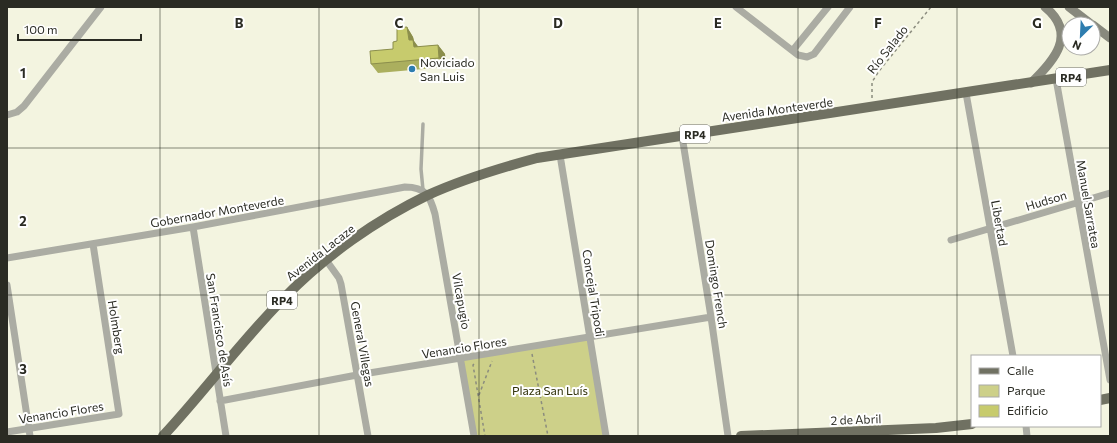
<svg xmlns="http://www.w3.org/2000/svg" width="1117" height="443" font-family="Commissioner,sans-serif">
<style>
.green{fill:#cdd089}
.lines{fill:none;stroke-linecap:round;stroke-linejoin:round}
.path{stroke:#8b8c7e;stroke-width:1.5;stroke-dasharray:3 3;stroke-linecap:butt}
.service{stroke:#abaca3;stroke-width:3.5}
.minor{stroke:#abaca3;stroke-width:7}
.secondary{stroke:#88897d;stroke-width:9}
.primary{stroke:#707162;stroke-width:10}
.wall{fill:#abaf5e}
.shaded-wall{fill:#8b8e4c}
.building{fill:#c7cb6d;stroke:#8b8e4c}
.grid{fill:none;stroke:#2a2b23;stroke-width:1;stroke-opacity:0.55}
.poi-dot{fill:#2e7daf;stroke:#fff;stroke-width:1.5}
.labels{text-anchor:middle;dominant-baseline:central;stroke-width:4;stroke-linejoin:round;paint-order:stroke}
.shield{fill:#fff;stroke:#6a6b65;stroke-width:1}
.shield-label{font-size:11px;font-weight:bold;fill:#2a2b23}
.street-label{font-size:12px;fill:#2a2b23;stroke:#fff}
.poi-label{font-size:12px;fill:#2a2b23;stroke:#fff;text-anchor:start}
.park-label{font-size:12px;fill:#313209;stroke:#fff}
.grid-label{font-size:13px;text-anchor:middle;font-weight:bold;fill:#2a2b23;stroke:#fff;stroke-width:4;stroke-linejoin:round;paint-order:stroke}
</style>
<rect width="100%" height="100%" fill="#f3f4e0"/>
<path class="green" d="M 590,337 L 606,436 L 474,436 L 460,358 Z"/>
<g class="lines">
<path class="path" d="M 1109,7 L 1110,7
M 872,98 L 872,82 L 879,71 L 931,7
M 532,354 L 548,436
M 474,364 L 473,365 L 485,436
M 479,395 L 492,361"/>
<path class="service" d="M 423,124 L 421,169 L 423,190"/>
<path class="minor" d="M 736,7 L 798,55 L 807,57 L 814,54 L 850,7
M 793,50 L 828,7
M 1056,79 L 1110,380
M 966,93 L 1013,356
M 7,115 L 17,112 L 24,106 L 101,7
M 682,136 L 711,317 L 728,436
M 560,155 L 606,436
M 193,227 L 226,436
M 951,240 L 1110,193
M 7,258 L 193,227 L 405,187 C 426,187 430,196 435,214 L 474,436
M 326,260 L 339,278 L 341,284 L 368,436
M 7,285 L 30,436
M 220,401 L 357,375 L 711,317
M 1026,426 L 1027,436
M 7,432 L 119,414 L 93,244"/>
<path class="secondary" d="M 1069,7 L 1091,24
M 1093,25 L 1110,38
M 1031,83 C 1054,61 1078,34 1045,7"/>
<path class="primary" d="M 1100,400 L 1110,398
M 163,436 C 205,391 241,341 285,297 C 325,256 376,220 428,195 C 463,179 500,168 537,158 L 1110,70
M 741,436 L 936,428 L 972,424"/>
</g>
<path class="wall" d="M 407,27 L 413,37 L 414,41 L 418,47 L 438,45 L 445,54 L 446,67 L 378,73 L 371,64 L 393,49 Z"/>
<path class="shaded-wall" d="M 407,27 L 413,37 L 414,41 L 420,49 L 420,57 L 409,40 Z
M 438,45 L 445,54 L 446,67 L 439,58 Z"/>
<path class="building" d="M 407,27 L 409,40 L 413,40 L 414,47 L 438,45 L 439,58 L 371,64 L 370,51 L 393,49 L 393,42 L 397,41 L 397,28 Z"/>
<path class="grid" d="M 160,7 L 160,436M 319,7 L 319,436M 479,7 L 479,436M 638,7 L 638,436M 798,7 L 798,436M 957,7 L 957,436M 7,148 L 1110,148M 7,295 L 1110,295"/>
<circle class="poi-dot" cx="412" cy="69" r="4"/>
<g class="labels">
<g class="shield">
<rect x="1056" y="68" width="30" height="18" rx="3"/>
<rect x="680" y="125" width="30" height="18" rx="3"/>
<rect x="267" y="291" width="30" height="18" rx="3"/>
</g>
<g class="shield-label">
<text x="1071" y="77">RP4</text>
<text x="695" y="134">RP4</text>
<text x="282" y="300">RP4</text>
</g>
<g class="street-label">
<text transform="translate(887 49) rotate(-52)">Río Salado</text>
<text transform="translate(777 109) rotate(-8)">Avenida Monteverde</text>
<text transform="translate(1046 200) rotate(-17)">Hudson</text>
<text transform="translate(1089 204) rotate(80)">Manuel Sarratea</text>
<text transform="translate(217 211) rotate(-10)">Gobernador Monteverde</text>
<text transform="translate(1000 223) rotate(80)">Libertad</text>
<text transform="translate(320 252) rotate(-38)">Avenida Lacaze</text>
<text transform="translate(717 284) rotate(81)">Domingo French</text>
<text transform="translate(594 293) rotate(81)">Concejal Tripodi</text>
<text transform="translate(462 301) rotate(80)">Vilcapugio</text>
<text transform="translate(117 327) rotate(81)">Holmberg</text>
<text transform="translate(220 330) rotate(81)">San Francisco de Asís</text>
<text transform="translate(363 344) rotate(80)">General Villegas</text>
<text transform="translate(464 347) rotate(-9)">Venancio Flores</text>
<text transform="translate(61 412) rotate(-9)">Venancio Flores</text>
<text transform="translate(856 419) rotate(-2)">2 de Abril</text>
</g>
<g class="poi-label">
<text x="420" y="62">Noviciado<tspan x="420" dy="14">San Luis</tspan></text>
</g>
<g class="park-label">
<text x="550" y="390">Plaza San Luís</text>
</g>
</g>
<g class="grid-label">
<text x="239" y="28">B</text>
<text x="399" y="28">C</text>
<text x="558" y="28">D</text>
<text x="718" y="28">E</text>
<text x="878" y="28">F</text>
<text x="1037" y="28">G</text>
<text x="23" y="78">1</text>
<text x="23" y="226">2</text>
<text x="23" y="374">3</text>
</g>
<rect width="1117" height="443" fill="none" stroke="#2a2b23" stroke-width="16"/>
<rect x="971" y="355" width="130" height="72" fill="#ffffff" stroke="#aaaaa7"/>
<rect x="979" y="368" width="20" height="6" fill="#707162" stroke="#aaaaa7"/>
<text x="1007" y="375" font-size="12" fill="#2a2b23">Calle</text>
<rect x="979" y="385" width="20" height="12" fill="#cdd089" stroke="#aaaaa7"/>
<text x="1007" y="395" font-size="12" fill="#2a2b23">Parque</text>
<rect x="979" y="405" width="20" height="12" fill="#c7cb6d" stroke="#aaaaa7"/>
<text x="1007" y="415" font-size="12" fill="#2a2b23">Edificio</text>
<g transform="translate(1081 36) rotate(204)"><circle r="19" fill="#ffffff" stroke="#aaaaa7"/>
<path d="M0-3L7 15L0 10L-7 15Z" fill="#2e7daf"/>
<text y="-6" font-size="11" font-weight="bold" text-anchor="middle" fill="#2a2b23">N</text>
</g>
<path d="M18 34v6h123v-6" fill="none" stroke="#2a2b23" stroke-width="2"/>
<text x="24" y="34" font-size="12" fill="#2a2b23" stroke="#ffffff" stroke-width="3" paint-order="stroke">100 m</text>
</svg>
